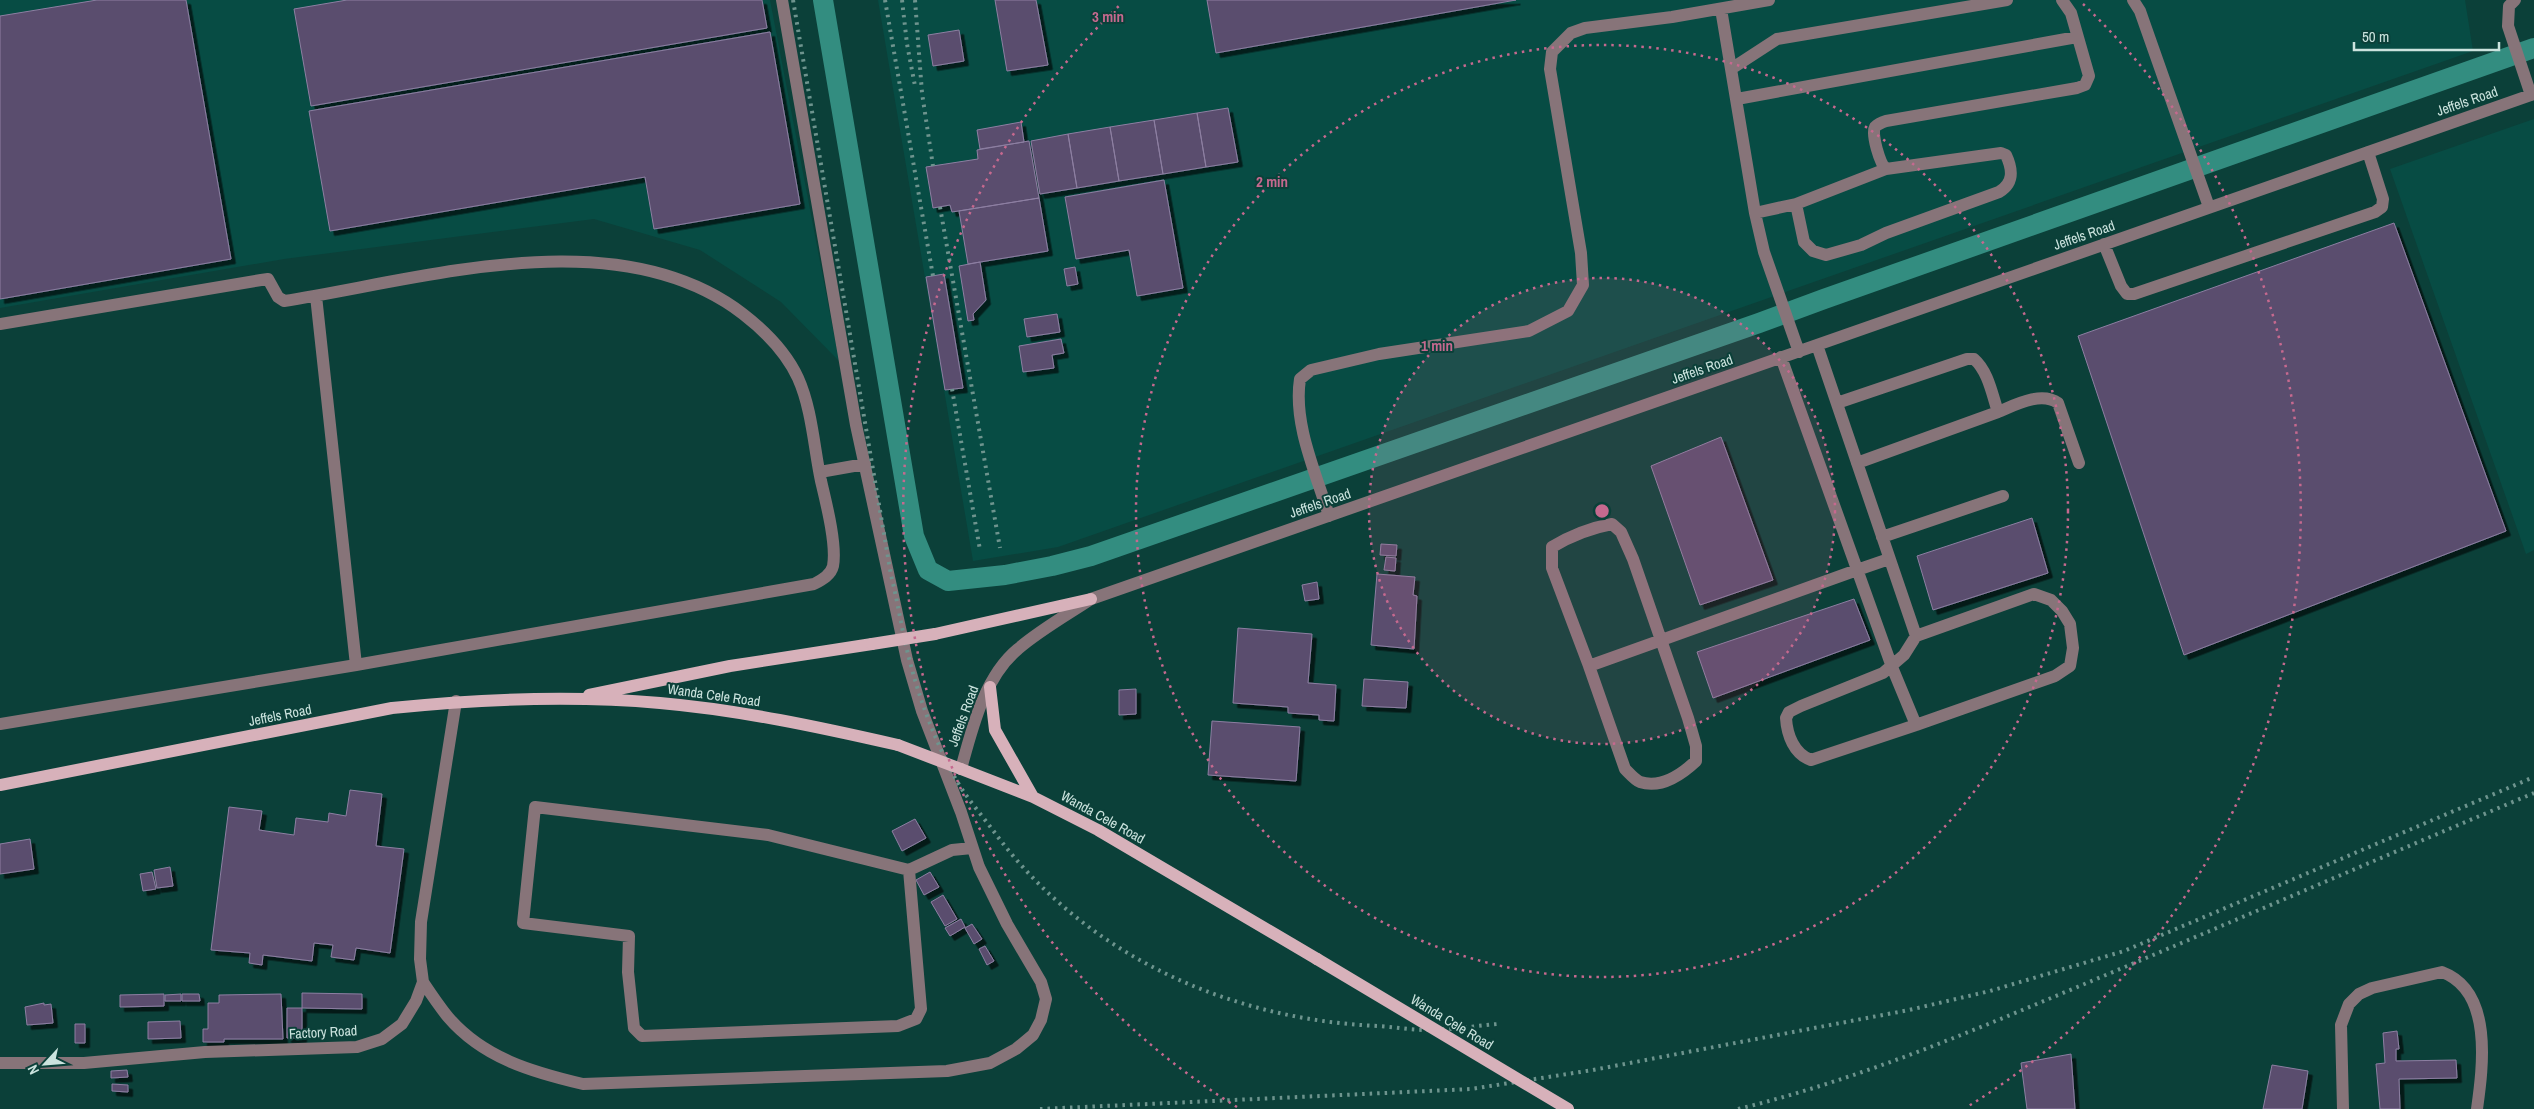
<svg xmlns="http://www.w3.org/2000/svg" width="2534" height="1109" font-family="'Archivo Narrow',sans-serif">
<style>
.built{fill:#074c44}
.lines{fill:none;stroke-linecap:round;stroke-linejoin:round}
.canal{stroke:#338d80;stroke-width:20}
.building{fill:#5a4d6e;stroke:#8d7fa2;filter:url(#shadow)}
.minor{stroke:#877479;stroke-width:12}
.major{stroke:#d7b1ba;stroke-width:12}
.rail{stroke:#6e948e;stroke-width:4;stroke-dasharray:2.5 5;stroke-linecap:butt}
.major-bridge{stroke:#d7b1ba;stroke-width:12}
.ring{fill:none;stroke:#c6698f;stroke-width:2.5;stroke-dasharray:2.5 5}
.labels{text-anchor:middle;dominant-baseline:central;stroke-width:4;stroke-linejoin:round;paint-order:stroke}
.street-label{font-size:14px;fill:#cbe3de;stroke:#0b4039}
.centre{fill:#c6698f;stroke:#0b4039;stroke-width:2.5}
.ring-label{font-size:15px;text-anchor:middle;font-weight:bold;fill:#c6698f;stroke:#0b4039;stroke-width:4;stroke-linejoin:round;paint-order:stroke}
</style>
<defs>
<filter id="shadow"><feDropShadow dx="4.5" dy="4.5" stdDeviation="0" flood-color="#0009"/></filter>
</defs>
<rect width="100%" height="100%" fill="#0b4039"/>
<path class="built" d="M 0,0 L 770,0 L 839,361 L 781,302 L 700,250 L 594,219 L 284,259 L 0,308 Z
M 878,0 L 2465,0 L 2473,51 L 1058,547 L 973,561 Z
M 2534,119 L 2534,550 L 2526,554 L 2390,169 Z"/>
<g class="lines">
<path class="canal" d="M 823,0 L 914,536 L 928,570 L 948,581 L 1005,575 L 1052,566 L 1091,556 L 1759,323 L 1824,299 L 2534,48"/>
</g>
<path class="building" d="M 97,0 L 186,0 L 231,259 L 0,299 L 0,16 Z
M 347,0 L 762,0 L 767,28 L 311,106 L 294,9 Z
M 995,0 L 1036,0 L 1048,65 L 1007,71 Z
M 1207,0 L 1516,0 L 1216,53 Z
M 959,30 L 964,61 L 933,66 L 928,35 Z
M 770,32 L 800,204 L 654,229 L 645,177 L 330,231 L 309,111 Z
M 1228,108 L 1238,162 L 1206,167 L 1197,113 Z
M 1197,113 L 1206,167 L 1163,174 L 1154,120 Z
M 1154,120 L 1163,174 L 1119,181 L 1110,127 Z
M 1021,122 L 1024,142 L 980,149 L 977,130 Z
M 1110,127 L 1119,181 L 1077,188 L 1068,134 Z
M 1068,134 L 1077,188 L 1040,194 L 1031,141 Z
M 1029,141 L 1039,198 L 952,212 L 950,205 L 933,208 L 926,167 L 978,159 L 977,150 Z
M 1164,180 L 1183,288 L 1137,296 L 1129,250 L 1076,259 L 1065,197 Z
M 1039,198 L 1048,251 L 968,264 L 959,211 Z
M 2394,223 L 2506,531 L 2184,655 L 2078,336 Z
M 980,262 L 986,300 L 973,314 L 974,320 L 968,321 L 959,266 Z
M 1075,267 L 1078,284 L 1067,286 L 1064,269 Z
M 944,274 L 963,388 L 945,390 L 926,277 Z
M 1057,314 L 1060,332 L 1027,337 L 1024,319 Z
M 1061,339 L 1064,353 L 1052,355 L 1054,368 L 1023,372 L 1019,346 Z
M 1721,437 L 1773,580 L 1700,605 L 1651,466 Z
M 2032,518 L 2048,573 L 1933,610 L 1917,556 Z
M 1381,544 L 1397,545 L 1396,556 L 1380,555 Z
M 1386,557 L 1396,558 L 1395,571 L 1384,570 Z
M 1377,574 L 1415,577 L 1413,595 L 1417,596 L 1414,649 L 1371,645 Z
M 1317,582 L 1319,599 L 1305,601 L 1302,585 Z
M 1854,599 L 1870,640 L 1713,698 L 1697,652 Z
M 1238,628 L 1312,634 L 1308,683 L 1336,685 L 1334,721 L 1319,720 L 1319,715 L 1288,713 L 1288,707 L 1233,703 Z
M 1364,679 L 1408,682 L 1406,708 L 1362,706 Z
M 1136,689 L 1136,714 L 1119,715 L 1119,690 Z
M 1212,721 L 1300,727 L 1296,781 L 1208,775 Z
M 350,790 L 382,794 L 376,846 L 404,849 L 390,953 L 356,948 L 354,960 L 331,957 L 333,945 L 314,943 L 312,961 L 263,955 L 262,965 L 249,963 L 250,953 L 211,950 L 229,807 L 262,811 L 259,830 L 294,835 L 296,818 L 328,822 L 329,813 L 346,816 Z
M 915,819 L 926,838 L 902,851 L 892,831 Z
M 30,839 L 34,869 L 0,874 L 0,844 Z
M 170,867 L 173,886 L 157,888 L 154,870 Z
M 152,872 L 156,889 L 143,891 L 140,874 Z
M 930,872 L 939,887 L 924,895 L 916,880 Z
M 943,895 L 957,919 L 945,926 L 931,902 Z
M 961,919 L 965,927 L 950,936 L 945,928 Z
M 972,924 L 982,939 L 974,944 L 965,928 Z
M 985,946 L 994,961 L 987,965 L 979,949 Z
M 302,993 L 362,994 L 362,1009 L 302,1008 Z
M 164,994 L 164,1006 L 120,1007 L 120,995 Z
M 181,994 L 181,1001 L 165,1001 L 165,995 Z
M 182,994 L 199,994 L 200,1001 L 182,1001 Z
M 281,994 L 283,1039 L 224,1039 L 224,1042 L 203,1042 L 203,1029 L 208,1029 L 208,1003 L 219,1003 L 219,995 Z
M 44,1003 L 44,1005 L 51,1004 L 53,1023 L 27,1025 L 25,1007 Z
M 287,1008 L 302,1008 L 302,1038 L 287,1038 Z
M 180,1021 L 181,1038 L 148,1039 L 148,1022 Z
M 75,1024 L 85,1024 L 85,1043 L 75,1043 Z
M 2397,1031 L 2399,1049 L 2396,1049 L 2396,1061 L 2456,1060 L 2457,1078 L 2399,1079 L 2400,1109 L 2380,1109 L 2376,1064 L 2385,1063 L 2383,1033 Z
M 2071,1054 L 2075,1109 L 2027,1109 L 2021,1063 Z
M 2272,1065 L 2308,1071 L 2302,1109 L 2263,1109 Z
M 127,1070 L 128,1077 L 111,1078 L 111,1071 Z
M 112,1084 L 128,1085 L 128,1092 L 112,1091 Z"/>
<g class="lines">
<path class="minor" d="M 2133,0 L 2140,11 L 2209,207
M 2515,0 L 2509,6 L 2508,26 L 2531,95
M 1721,9 L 1755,213 L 1764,252 L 1799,352
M 1731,69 L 1777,39 L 2007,0
M 1737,99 L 2077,37
M 1796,204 L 1804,242 L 1813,251 L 1826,255 L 1861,245 L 1886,233 L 1999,192 C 2014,183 2013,170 2006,155 L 2001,153 L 1886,169 C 1880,164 1871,134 1875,127 C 1878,124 1883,122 1886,121 L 2077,88 L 2085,85 L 2089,76 L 2071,13 L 2062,0
M 1755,213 L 1796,204 L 1886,169
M 2104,244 L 2121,286 L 2127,294 L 2134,294 L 2375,212 L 2382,207 L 2383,199 L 2368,152
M 316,296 L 356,665
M 0,324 L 261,280 L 268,279 L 278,297 L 284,301 C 425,279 618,218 743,314 C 765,331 786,352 798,378 C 812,409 814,448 821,481 C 826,502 837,545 833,566 C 831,575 822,580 814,584 L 356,665 L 0,724
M 1817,345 L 1916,636
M 1781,357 L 1892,667 L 1916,725 L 2055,676 L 2070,666 L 2073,648 L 2070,624 L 2062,611 L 2051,600 L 2034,594 L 1916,636 L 1904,655 L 1883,673 L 1801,706 L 1789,712 L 1786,718 C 1787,735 1794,754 1811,760 L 1916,725
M 1837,403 L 1967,359 L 1974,359 C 1988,371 1992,394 1998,412 L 1857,463
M 1998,412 C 2015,405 2041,391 2058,403 L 2079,463
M 820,472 L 865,464
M 1329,516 C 1316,473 1293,424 1300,379 L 1311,370 L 1379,354 L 1529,331 L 1568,311 L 1583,285 L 1581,253 L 1550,69 L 1552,52 L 1571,33 L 1585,28 L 1672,17 L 1769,0
M 1882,537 L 2003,496
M 1589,666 L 1625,769 C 1629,773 1635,780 1640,782 C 1661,789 1681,775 1696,761 L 1696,746 L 1688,718 L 1633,559 L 1621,532 L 1612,524 C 1590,528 1572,535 1552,547 L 1552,568 L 1589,666 L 1857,570 L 1889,559
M 961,769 C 972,729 984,677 1018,649 C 1040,630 1067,615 1091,599 L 2534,94
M 909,870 L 921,1009 L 916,1019 L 898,1026 L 642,1036 L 634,1028 L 628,972 L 629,936 L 523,923 L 535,807 L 768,835 L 909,870 L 952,850 L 972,848
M 423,982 C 431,994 439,1006 448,1017 C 483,1058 532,1072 583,1084 L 947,1071 L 990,1063 L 1016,1049 L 1033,1035 L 1041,1020 L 1046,999 L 1041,982 L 1007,924 L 979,867 L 961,812 L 922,711 L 907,660 L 856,425 L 782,0
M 0,1063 L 84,1063 L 205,1052 L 357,1047 L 382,1039 L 402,1024 L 416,1001 L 423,982 L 420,959 L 421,922 L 456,701
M 2343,1109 L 2341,1025 L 2349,1004 L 2359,994 L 2372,988 L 2442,972 C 2493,991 2483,1066 2477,1109"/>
<path class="major" d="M 935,634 L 1091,599
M 990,687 L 995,730 L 1033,797
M 589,695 L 730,666 L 872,644
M 961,769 L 1033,797 L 1098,830 L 1317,959
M 0,785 L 392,708 C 480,699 571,695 660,703 C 740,710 819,727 898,745"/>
<path class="rail" d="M 793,0 L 891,575 C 898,603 902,631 909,658 C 919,698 934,738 953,774 C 963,794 981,814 995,833 C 1085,955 1229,1020 1379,1026 C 1395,1027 1410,1030 1426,1030 C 1449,1030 1474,1026 1498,1024
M 885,0 L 933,276
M 902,0 L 907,44 L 915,86
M 915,0 L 922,93 L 933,166
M 940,207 L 1000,548
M 952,389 L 980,550
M 1040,1109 L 1471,1089 L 1593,1070 L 1909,1010 L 1990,991 L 2124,951 L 2534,777
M 1738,1109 C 1861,1079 1977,1029 2094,980 C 2241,918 2387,855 2534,793"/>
<path class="major-bridge" d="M 872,644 L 935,634
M 898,745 L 961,769
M 1317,959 L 1568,1109"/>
</g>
<circle cx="1602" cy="511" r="233" fill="#c6698f" fill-opacity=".12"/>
<g class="ring">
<circle cx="1602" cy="511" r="233"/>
<circle cx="1602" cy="511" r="466"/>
<path d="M1237 1107A699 699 0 0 1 1121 4M2083 4A699 699 0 0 1 1967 1107"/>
</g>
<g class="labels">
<g class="street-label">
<text transform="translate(2467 101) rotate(-19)">Jeffels Road</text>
<text transform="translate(2084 235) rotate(-19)">Jeffels Road</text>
<text transform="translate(1702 369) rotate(-19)">Jeffels Road</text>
<text transform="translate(1320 503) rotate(-19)">Jeffels Road</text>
<text transform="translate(714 695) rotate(8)">Wanda Cele Road</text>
<text transform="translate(280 715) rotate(-11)">Jeffels Road</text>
<text transform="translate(963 716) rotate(-70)">Jeffels Road</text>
<text transform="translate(1103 817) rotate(29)">Wanda Cele Road</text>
<text transform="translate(1452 1022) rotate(31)">Wanda Cele Road</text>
<text transform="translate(323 1032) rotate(-3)">Factory Road</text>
</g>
</g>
<circle cx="1602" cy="511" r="8" class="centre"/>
<g class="ring-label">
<text x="1108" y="22">3 min</text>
<text x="1272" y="187">2 min</text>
<text x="1437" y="351">1 min</text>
</g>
<g transform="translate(45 1064) rotate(244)" stroke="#0b4039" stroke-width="4" paint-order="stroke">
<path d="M0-4L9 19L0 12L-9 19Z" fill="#cbe3de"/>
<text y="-8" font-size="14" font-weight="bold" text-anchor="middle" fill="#cbe3de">N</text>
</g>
<path d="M2354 42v8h145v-8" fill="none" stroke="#cbe3de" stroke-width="2.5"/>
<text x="2362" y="42" font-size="15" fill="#cbe3de" stroke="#0b4039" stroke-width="4" paint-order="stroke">50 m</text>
</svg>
